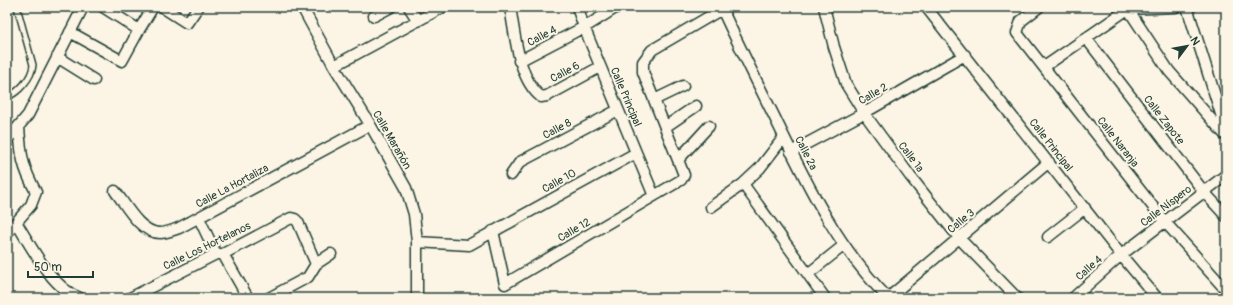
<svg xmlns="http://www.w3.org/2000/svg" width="1233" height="305" font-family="Pangolin,sans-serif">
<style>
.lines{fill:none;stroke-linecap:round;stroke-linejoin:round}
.lane-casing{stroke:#1f3d34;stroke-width:8}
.street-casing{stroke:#1f3d34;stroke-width:13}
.lane{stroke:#fcf5e5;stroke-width:5}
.street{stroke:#fcf5e5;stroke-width:10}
.labels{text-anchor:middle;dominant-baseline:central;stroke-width:4;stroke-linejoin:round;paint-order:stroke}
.street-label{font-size:11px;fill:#1f3d34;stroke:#fcf5e5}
</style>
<rect width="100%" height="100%" fill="#fcf5e5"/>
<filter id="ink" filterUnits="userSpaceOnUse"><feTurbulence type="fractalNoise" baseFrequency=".025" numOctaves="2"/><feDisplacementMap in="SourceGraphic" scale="8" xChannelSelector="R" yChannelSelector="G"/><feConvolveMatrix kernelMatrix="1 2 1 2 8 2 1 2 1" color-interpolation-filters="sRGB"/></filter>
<g filter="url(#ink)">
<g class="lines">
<defs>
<path id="lane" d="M 7,97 C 18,93 32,78 33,65 L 17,7"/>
<path id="street" d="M 162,7 L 187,23 L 198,7
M 302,7 L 334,66 L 368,121 L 406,188 L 414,214 L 417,242 L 417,298
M 409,7 L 418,21
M 510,7 C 515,34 518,79 541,97 L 547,96 L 600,67
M 577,7 L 584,27 L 654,196
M 721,7 C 738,44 756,80 774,116 C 806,182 836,246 888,298
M 824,7 L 834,47 L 846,84 L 864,113 L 910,176 L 959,238 L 1017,298
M 926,7 L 1121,255 L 1157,298
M 1039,7 L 1021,21 L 1017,33 L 1165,222 L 1226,290
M 1187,7 L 1226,130
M 1128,9 L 1169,71 L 1226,136
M 374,16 L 391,7
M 139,30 L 153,7
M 70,32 L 122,61 L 139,30 L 103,7
M 1086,38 L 1204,192 L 1226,216
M 57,57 L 94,80
M 519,61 L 590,24 L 617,7
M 334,66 L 443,7
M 1044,67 L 1128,9 L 1176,7
M 654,100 L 683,86
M 665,127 L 696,106
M 784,137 L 760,168 L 743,184 L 825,298
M 7,140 L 28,115 L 83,7
M 791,152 L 864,113 L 965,55
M 678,160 L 709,126
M 511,175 L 520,162 L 618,110
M 115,191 C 126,205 140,233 160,233 C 166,233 173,230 179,228 L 370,125
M 711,207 L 743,184
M 199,218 L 216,254
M 16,222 C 31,246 52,289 80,298
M 493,231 L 505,284 L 681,180 L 684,175 L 643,72 L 643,62 L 652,50 L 722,9
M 7,233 L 31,205 L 36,192 C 22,166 21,156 19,127
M 1048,237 L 1085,208
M 417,242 L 469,245 L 636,153
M 223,254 L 248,298
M 808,274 L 843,246
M 130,298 L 216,254 L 223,254 L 291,218 L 295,219 L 298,222 L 316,264
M 269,298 L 308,277 L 316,264 L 331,254
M 888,298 L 1049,162
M 1073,298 L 1121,255 L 1226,175"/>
</defs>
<use href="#lane" class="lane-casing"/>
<use href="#street" class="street-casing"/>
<use href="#lane" class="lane"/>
<use href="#street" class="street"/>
</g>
</g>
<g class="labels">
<g class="street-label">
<text transform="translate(542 36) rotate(-28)">Calle 4</text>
<text transform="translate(565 72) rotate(-28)">Calle 6</text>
<text transform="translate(873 94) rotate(-30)">Calle 2</text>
<text transform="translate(626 97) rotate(67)">Calle Principal</text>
<text transform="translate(1164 120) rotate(52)">Calle Zapote</text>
<text transform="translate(557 129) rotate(-28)">Calle 8</text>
<text transform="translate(392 140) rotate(60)">Calle Marañón</text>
<text transform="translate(1118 142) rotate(52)">Calle Naranja</text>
<text transform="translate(1051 145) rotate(52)">Calle Principal</text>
<text transform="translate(806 153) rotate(63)">Calle 2a</text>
<text transform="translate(911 157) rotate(53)">Calle 1a</text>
<text transform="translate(559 181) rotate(-29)">Calle 10</text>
<text transform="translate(232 186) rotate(-28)">Calle La Hortaliza</text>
<text transform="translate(1166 206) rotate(-37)">Calle Níspero</text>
<text transform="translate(961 221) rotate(-40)">Calle 3</text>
<text transform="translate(574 230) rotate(-30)">Calle 12</text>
<text transform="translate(207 246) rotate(-26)">Calle Los Hortelanos</text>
<text transform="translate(1089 268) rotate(-42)">Calle 4</text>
</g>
</g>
<rect width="1233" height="305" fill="none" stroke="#fcf5e5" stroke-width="24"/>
<rect x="12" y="12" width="1209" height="281" fill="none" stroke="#1f3d34" stroke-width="1.5" filter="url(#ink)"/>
<g transform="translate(1187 46) rotate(58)" stroke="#fcf5e5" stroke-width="3" paint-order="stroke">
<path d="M0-3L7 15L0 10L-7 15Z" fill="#1f3d34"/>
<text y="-6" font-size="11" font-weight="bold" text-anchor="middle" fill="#1f3d34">N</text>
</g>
<path d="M28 271v6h65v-6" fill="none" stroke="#1f3d34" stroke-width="2"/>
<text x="34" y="271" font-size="12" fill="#1f3d34" stroke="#fcf5e5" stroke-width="3" paint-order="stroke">50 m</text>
</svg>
